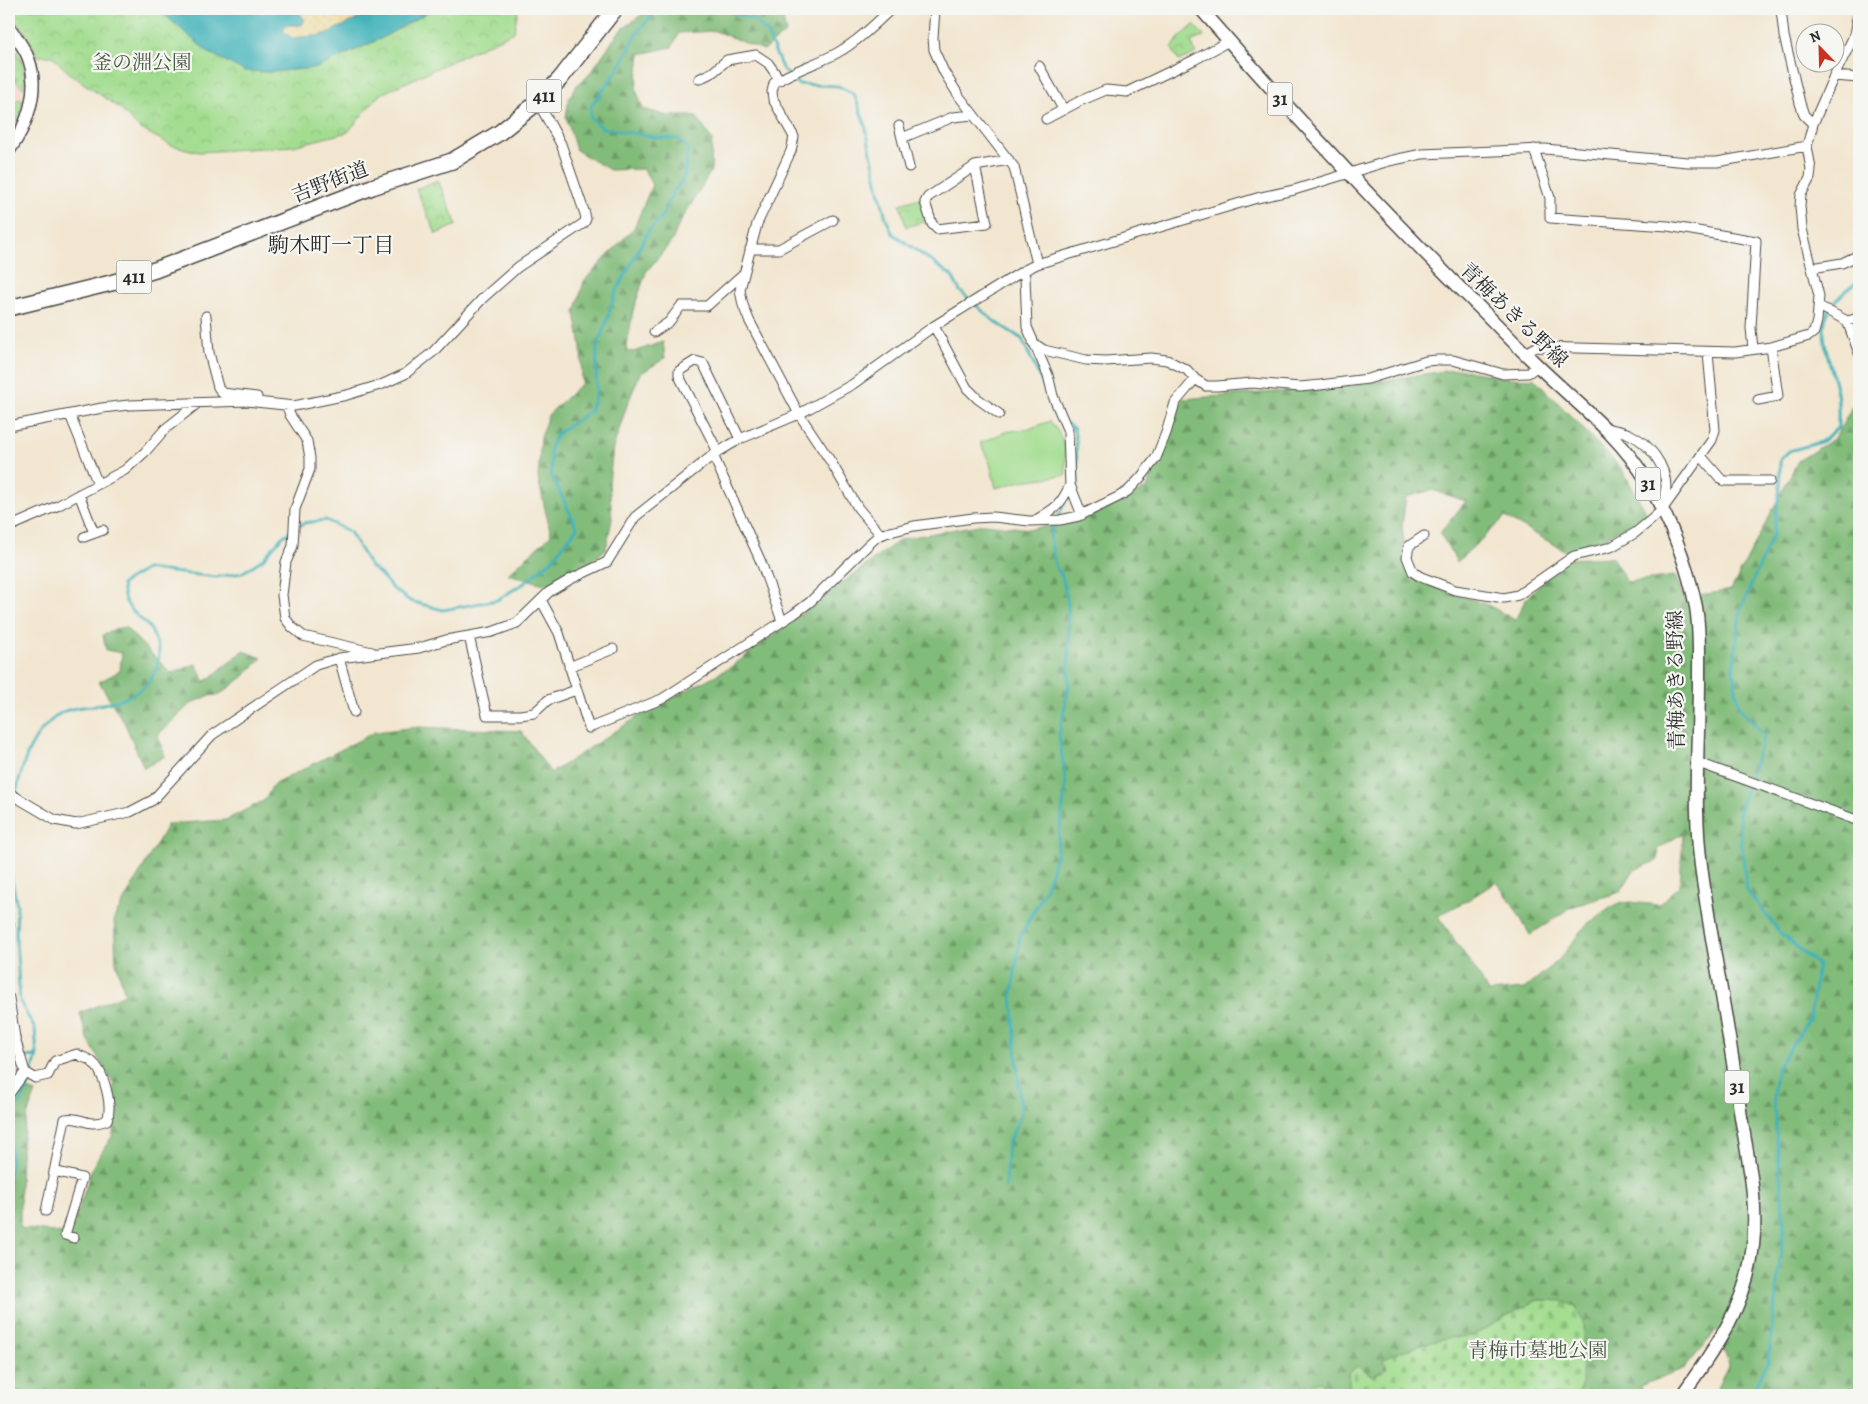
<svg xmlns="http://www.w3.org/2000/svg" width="1868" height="1404" font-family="Alegreya,'Noto Serif JP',serif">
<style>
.built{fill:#f6d2c4}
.grass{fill:url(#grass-dots);stroke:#67845e}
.forest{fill:url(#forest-firs);stroke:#567452;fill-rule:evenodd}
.sand{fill:url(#sand-dots);stroke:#8c8264}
.cemetery{fill:url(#cemetery-stones);stroke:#67845e}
.park{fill:url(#park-crowns);stroke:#67845e}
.pitch{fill:#a3dd90;stroke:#67845e}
.water{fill:#41b2b9;stroke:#366e72}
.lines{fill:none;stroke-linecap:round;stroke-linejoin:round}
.stream{stroke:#41b2b9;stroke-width:3}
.street-casing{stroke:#494744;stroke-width:11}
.secondary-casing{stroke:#494744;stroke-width:14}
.primary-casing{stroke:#494744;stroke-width:15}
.highway-casing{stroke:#494744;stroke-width:18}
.street{stroke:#fff;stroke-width:9}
.secondary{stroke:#fff;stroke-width:11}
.primary{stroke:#fff;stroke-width:12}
.highway{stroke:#fff;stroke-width:15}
.labels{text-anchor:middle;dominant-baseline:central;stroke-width:4.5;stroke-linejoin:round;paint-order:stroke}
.shield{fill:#f6f6f2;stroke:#686867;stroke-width:1}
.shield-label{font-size:19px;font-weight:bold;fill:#2b2b2b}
.park-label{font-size:20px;fill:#495844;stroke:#f6f6f2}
.street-label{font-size:20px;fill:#2b2b2b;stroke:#f6f6f2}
.neighbourhood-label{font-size:21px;fill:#2b2b2b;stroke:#f6f6f2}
</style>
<defs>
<pattern id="grass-dots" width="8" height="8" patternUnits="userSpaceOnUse" patternTransform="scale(1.25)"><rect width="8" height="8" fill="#a3dd90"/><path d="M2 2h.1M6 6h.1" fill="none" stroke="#8cbe7c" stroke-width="1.8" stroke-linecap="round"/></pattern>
<pattern id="forest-firs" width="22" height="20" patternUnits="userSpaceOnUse" patternTransform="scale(1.25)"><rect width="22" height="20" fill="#82bc7a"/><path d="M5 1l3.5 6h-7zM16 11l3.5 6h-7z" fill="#6b9964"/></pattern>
<pattern id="sand-dots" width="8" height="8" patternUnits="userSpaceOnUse" patternTransform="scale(1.25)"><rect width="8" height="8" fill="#eeda9e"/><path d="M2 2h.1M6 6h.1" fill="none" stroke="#cb8" stroke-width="1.8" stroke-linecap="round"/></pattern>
<pattern id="cemetery-stones" width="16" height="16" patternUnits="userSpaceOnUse" patternTransform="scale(1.25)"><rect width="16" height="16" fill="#a3dd90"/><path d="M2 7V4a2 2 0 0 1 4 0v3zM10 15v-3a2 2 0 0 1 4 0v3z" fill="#8cbe7c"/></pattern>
<pattern id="park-crowns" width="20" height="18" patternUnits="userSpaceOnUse" patternTransform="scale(1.25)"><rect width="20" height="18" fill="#a3dd90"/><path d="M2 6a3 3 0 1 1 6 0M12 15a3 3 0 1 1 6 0" fill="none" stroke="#8cbe7c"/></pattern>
</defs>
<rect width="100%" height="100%" fill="#f6f6f2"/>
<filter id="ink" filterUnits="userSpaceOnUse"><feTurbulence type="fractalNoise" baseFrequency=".02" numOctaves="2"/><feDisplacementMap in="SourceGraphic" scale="10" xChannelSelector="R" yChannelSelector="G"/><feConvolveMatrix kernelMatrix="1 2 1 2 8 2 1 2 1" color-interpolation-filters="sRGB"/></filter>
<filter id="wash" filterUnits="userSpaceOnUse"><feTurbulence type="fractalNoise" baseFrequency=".0096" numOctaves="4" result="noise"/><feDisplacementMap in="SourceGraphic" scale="20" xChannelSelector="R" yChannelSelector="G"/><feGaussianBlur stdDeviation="1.12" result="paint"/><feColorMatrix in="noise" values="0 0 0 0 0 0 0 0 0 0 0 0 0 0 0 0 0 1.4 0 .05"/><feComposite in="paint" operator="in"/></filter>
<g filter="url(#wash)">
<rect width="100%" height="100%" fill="#f2e6d0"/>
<path class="built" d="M 9,40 L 21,59 L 25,82 L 22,109 L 9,111 Z"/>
<path class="grass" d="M 13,51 L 17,52 C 23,61 28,78 23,88 C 12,79 7,65 13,51 Z
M 20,99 L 23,101 L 19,119 L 9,137 C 9,122 4,105 20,99 Z"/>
<path class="forest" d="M 649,9 L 779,9 L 781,11 L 786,32 L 764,50 L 715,31 L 679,33 L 672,47 L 640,54 L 636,89 L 643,109 L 668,116 L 696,116 L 712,140 L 711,171 L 678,226 L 672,241 L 646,272 L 633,311 L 626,351 L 633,352 L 663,342 L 665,358 L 640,374 L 627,405 L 613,448 L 609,482 L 612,519 L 606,549 L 593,560 L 548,585 L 508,574 L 551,535 L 538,478 L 541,436 L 548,415 L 582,383 L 581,346 L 575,313 L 584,281 L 634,228 L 652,185 L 644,169 L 610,170 L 576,150 L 566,117 L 569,98 L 578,84 L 588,76 L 619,32 Z
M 1458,369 L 1507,378 L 1535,379 L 1622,469 L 1647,514 L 1573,555 L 1505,517 L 1457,562 L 1440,533 L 1466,501 L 1432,490 L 1406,497 L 1402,525 L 1407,571 L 1431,586 L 1488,605 L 1515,620 L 1526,599 L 1563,559 L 1612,557 L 1627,582 L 1675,576 L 1684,598 L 1731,590 L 1798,461 L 1835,438 L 1857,398 L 1859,398 L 1859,1395 L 1726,1395 L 1717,1388 L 1729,1365 L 1717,1330 L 1685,1368 L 1640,1386 L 1642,1395 L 1576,1395 L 1582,1386 L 1562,1301 L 1538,1300 L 1512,1313 L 1472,1336 L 1449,1338 L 1394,1354 C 1377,1379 1379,1378 1348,1373 L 1350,1389 C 1343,1395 1332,1397 1323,1394 L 1321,1381 L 1271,1395 L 9,1395 L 9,1105 L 22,1088 L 36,1093 C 16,1133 21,1183 20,1228 L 70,1234 L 94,1164 L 113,1135 L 114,1085 L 87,1038 L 80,1013 L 125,994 L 116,962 L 114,918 L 168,824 L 226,820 L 265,800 L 273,785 L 375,732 L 418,727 L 521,731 L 551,773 L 642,714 L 731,667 L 901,539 L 984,524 L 1031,529 L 1083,520 L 1147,488 L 1182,399 L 1341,387 ZM 1683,833 L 1680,886 L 1658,905 L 1630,902 L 1616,904 L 1587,924 L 1558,961 L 1524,989 L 1488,992 L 1479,975 L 1438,916 L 1468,900 L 1496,882 L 1512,903 L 1530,935 L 1571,907 L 1620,892 L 1634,870 L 1657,861 L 1659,848 Z
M 125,627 L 171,673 L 196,664 L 205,682 L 243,651 L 262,658 L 243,677 L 219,695 L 208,696 L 189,705 L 158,735 L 165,756 L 144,768 L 125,724 L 99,682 L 120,671 L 122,653 L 106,650 L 103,635 L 115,629 Z"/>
<path class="sand" d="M 284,9 L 374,9 L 358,19 L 323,35 L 292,38 L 283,31 L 286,25 L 301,25 L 298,11 Z"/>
<path class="cemetery" d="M 1538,1300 L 1562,1301 L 1575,1306 L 1583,1322 L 1583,1340 L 1582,1386 L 1576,1395 L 1334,1395 L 1345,1394 L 1350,1389 L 1348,1373 L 1358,1366 L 1372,1376 L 1385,1370 L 1386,1366 L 1383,1360 L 1394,1354 L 1433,1341 L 1449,1338 L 1472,1336 L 1512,1313 Z
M 1321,1381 L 1324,1395 L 1271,1395 Z"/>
<path class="park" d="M 9,9 L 158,9 L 208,52 L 244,70 L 267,72 L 316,68 L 382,38 L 433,9 L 518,9 L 514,32 L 379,95 L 348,132 L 293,146 L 199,152 L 171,145 L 139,128 L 118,107 L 69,73 L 52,56 L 37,56 C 31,40 21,26 9,14 Z
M 1194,25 L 1204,36 L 1191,42 L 1196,53 L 1179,61 L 1172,49 L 1178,39 Z
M 438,180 L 457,225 L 436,234 L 416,189 Z
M 920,198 L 927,221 L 906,227 L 900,204 Z"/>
<path class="pitch" d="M 1050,421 C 1067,441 1065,449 1066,475 L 1021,481 L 996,488 L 990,463 L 980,443 L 1005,432 L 1031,428 Z"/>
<path class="water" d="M 158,9 L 284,9 L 298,11 L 305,20 L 302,25 L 286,25 L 283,31 L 292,38 L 323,35 L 358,19 L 374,9 L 433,9 L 382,38 L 316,68 L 267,72 L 244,71 L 208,52 Z"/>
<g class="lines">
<path class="stream" d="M 722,9 L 755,20 L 767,33 L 782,68 L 798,84 L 838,86 L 854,94 L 865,124 L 879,191 L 886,218 L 892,233 L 952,276 L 960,291 L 994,321 L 1022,339 L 1048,395 L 1052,409 L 1058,414
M 1068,424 L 1074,429 L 1076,441 L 1078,484 L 1073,491
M 9,818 C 22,777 21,742 59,714 C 67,708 82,707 92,706 C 125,701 158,691 159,652 C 159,648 157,645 156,641 C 154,637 152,631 149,627 C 142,619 131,612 126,602 C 123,597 123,590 122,584 L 146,569 L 216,577 L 242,573 L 263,559 L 282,537 L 304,523 L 326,520 L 350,532 L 370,566 L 381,575 L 392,588 L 410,601 L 443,610 L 497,600 L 526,582 L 552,560 L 577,528 L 552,476 L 550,447 L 558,433 L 590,411 L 596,394 L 597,347 L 607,320 L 615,294 L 649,230 L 661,218 L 674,191 L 684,178 L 688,149 L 679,139 L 654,137 L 603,128 L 590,118 L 591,106 L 617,71 L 639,31 L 657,9
M 9,866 L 17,905 L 16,939 L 20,1002 L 35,1029 L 37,1055 L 27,1092 L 9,1118 L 11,1155 L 9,1178
M 9,1061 L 37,1055
M 1005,1188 L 1008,1143 L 1021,1115 L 1012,994 L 1020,937 L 1046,888 L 1056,856 L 1066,785 L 1059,735 L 1069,685 L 1068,604 L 1062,576 L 1055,566 L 1050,536 L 1064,504
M 1751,1395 L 1768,1363 L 1784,1224 L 1773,1095 L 1777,1068 L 1810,1018 L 1818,965 L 1782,935 L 1746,889 L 1739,813 L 1764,735 L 1739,707 L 1733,671 L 1740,611 L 1773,534 L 1780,487 L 1780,460 L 1789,451 L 1821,442 L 1838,428 C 1838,417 1839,404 1837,393 C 1827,342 1805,317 1859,281"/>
</g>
</g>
<g filter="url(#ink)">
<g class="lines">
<defs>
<path id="street" d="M 935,9 L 933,38 L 934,50 L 944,72 L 959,96 L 1014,167 L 1037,264
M 1039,66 L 1063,109
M 1834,76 L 1859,78
M 699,79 L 713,72 L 727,60 L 756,55 L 768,63 L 780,80
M 1046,119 L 1080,101 L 1106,90 L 1127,92 L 1194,60 L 1229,41
M 1813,124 L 1834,76 L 1855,34 L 1857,24 L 1855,9
M 899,126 L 909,167
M 902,138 L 953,117 L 973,115
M 1534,149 L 1550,198 L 1550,218 L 1668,226 L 1756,241 L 1751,328 L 1753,349
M 975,166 L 987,223 L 937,229 L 932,224 L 925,202 L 928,197 L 975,166 L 1009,160
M 750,249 L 779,249 L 833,220
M 1812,268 L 1842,263 L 1859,255
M 1023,271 L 1025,277 L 1027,327 L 1048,375 L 1053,396 L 1068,431 L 1070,485 L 1082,515
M 1819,306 L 1847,321 L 1859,318
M 206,316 L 209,353 L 218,387 L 222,393 L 257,397
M 1847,321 L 1859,353
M 934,326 L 967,388 L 978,399 L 999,414
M 654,332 L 669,322 L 681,306 L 707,306 L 744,273
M 1033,343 L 1044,350 L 1086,360 L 1105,361 L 1151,358 L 1167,360 L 1187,370 L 1195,379 L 1206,386 L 1217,386 L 1252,383 L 1300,387 L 1320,385 L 1368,379 L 1426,361 L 1438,360 L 1453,360 L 1503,374 L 1528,373 L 1538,366
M 1525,353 L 1536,347 L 1735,352 L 1771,347 L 1809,336 L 1814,332 L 1817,321 L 1819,296 L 1802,229 L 1800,206 L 1801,195 L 1810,178 L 1811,169 L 1807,146 L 1813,124 L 1804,115 L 1800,103 L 1784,36 L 1781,9
M 1758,400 L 1778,396 L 1771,347
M 287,406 L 290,415 L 307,441 L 310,458 L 310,469 L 295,509 L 293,546 L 286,562 L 282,595 L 285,618 L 292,627 L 303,636 L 372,652
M 70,415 L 98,484
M 9,426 L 102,408 L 129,405 L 247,401 L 294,406 L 347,395 L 383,384 L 405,374 L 433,352 L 483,298 L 518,267 L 584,223 L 586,219 L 585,214 L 561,144 L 538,102
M 1606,428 C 1613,430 1622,431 1629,434 C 1649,443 1666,465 1666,487 C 1665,494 1663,501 1662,507
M 718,452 L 679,376 L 679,371 L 695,361 L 703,363 L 740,439
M 713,455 L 761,562 L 782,621
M 1701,456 L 1720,478 L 1725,481 L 1770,481
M 79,494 L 94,533
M 1034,521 C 1054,509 1060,507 1070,485
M 9,527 L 57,506 L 125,470 L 145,452 L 165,429 L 198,403
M 881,535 L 858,508 L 831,462 L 799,414 L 749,320 L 743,305 L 740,290 L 743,278 L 757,224 L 791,151 L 794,137 L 773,99 L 772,92 L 774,83 C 794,70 817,64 837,53 C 858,41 874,25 891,9
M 1424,536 L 1409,546 L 1407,557 L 1413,572 L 1421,577 L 1455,590 L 1504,598 L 1518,595 L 1574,556 L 1611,547 L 1635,533 L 1651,520 L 1662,510 L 1712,440 L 1715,430 L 1708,353
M 84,537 L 103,530
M 541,600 L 559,633 L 589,728 L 662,699 L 794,614 L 810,602 L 869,544 L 878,536 L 886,533 L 914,526 L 973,518 L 994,517 L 1029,521 L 1060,520 L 1079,516 L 1118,497 L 1128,491 L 1142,476 L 1156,458 L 1166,433 L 1175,403 L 1195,379
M 469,636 L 487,715 L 520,715 L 534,713 L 548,700 L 576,690
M 339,658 L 354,712
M 569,667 L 613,649
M 1696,762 L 1859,821
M 9,793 L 55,820 L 76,824 L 130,812 L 153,800 L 212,735 L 316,665 L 339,658 L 419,648 L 446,640 L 492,632 L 517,623 L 549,592 L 571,579 L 607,562 L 635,517 L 713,455 L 740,439 L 799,414 L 853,384 L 934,326 L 1023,271 L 1037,264 L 1257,198 L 1294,190 L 1389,161 L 1422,154 L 1545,149 L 1688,162 L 1717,162 L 1807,146
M 9,923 L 9,926
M 9,998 L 15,1038 L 25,1072 L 9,1094
M 25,1072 L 35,1078 L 48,1075 L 55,1061 L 77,1054 C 81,1057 87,1058 91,1061 C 104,1070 113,1106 107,1120 C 85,1129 83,1115 65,1119 L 46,1211
M 54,1171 L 82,1178 L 65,1235 L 74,1238"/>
<path id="secondary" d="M 9,27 C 16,37 25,48 29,60 C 40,91 27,126 9,151"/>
<path id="primary" d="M 1201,9 C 1291,112 1383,212 1480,308 C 1499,327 1517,346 1537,365 C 1575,402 1619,434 1647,481 C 1670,520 1687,563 1696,607 C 1700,631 1699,656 1699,679 C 1699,735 1694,792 1699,848 C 1703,888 1710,927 1717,967 C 1726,1017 1734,1067 1741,1117 C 1748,1159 1758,1202 1753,1245 C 1747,1305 1716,1347 1682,1395"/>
<path id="highway" d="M 9,308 L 111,283 L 155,270 L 372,187 L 452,161 L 499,133 L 538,102 L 560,79 L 615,9"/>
</defs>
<use href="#street" class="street-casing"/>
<use href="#secondary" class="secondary-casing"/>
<use href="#primary" class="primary-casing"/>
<use href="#highway" class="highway-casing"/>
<use href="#street" class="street"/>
<use href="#secondary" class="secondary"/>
<use href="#primary" class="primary"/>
<use href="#highway" class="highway"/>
</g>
</g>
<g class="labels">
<g class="shield">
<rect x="526.5" y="79.5" width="35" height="33" rx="4"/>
<rect x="1267.5" y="82.5" width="25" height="33" rx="4"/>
<rect x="116.5" y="260.5" width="35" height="33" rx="4"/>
<rect x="1635.5" y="467.5" width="25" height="33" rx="4"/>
<rect x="1724.5" y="1070.5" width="25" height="33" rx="4"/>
</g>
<g class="shield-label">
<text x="544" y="96">411</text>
<text x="1280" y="99">31</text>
<text x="134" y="277">411</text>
<text x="1648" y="484">31</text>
<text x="1737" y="1087">31</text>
</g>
<g class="park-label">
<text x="142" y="62">釜の淵公園</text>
<text x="1538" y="1350">青梅市墓地公園</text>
</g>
<g class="street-label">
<text transform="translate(330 182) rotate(-21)">吉野街道</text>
<text transform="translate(1514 315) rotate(44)">青梅あきる野線</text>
<text transform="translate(1676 680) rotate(-91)">青梅あきる野線</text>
</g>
<g class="neighbourhood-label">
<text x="331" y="245">駒木町一丁目</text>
</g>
</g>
<rect width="1868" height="1404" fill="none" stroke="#f6f6f2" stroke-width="30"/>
<g transform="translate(1820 48) rotate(337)"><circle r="24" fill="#f6f6f2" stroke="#a5a5a2"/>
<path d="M0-4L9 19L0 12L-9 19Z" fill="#c8321e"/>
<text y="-8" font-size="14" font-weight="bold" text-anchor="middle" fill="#2b2b2b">N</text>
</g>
</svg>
